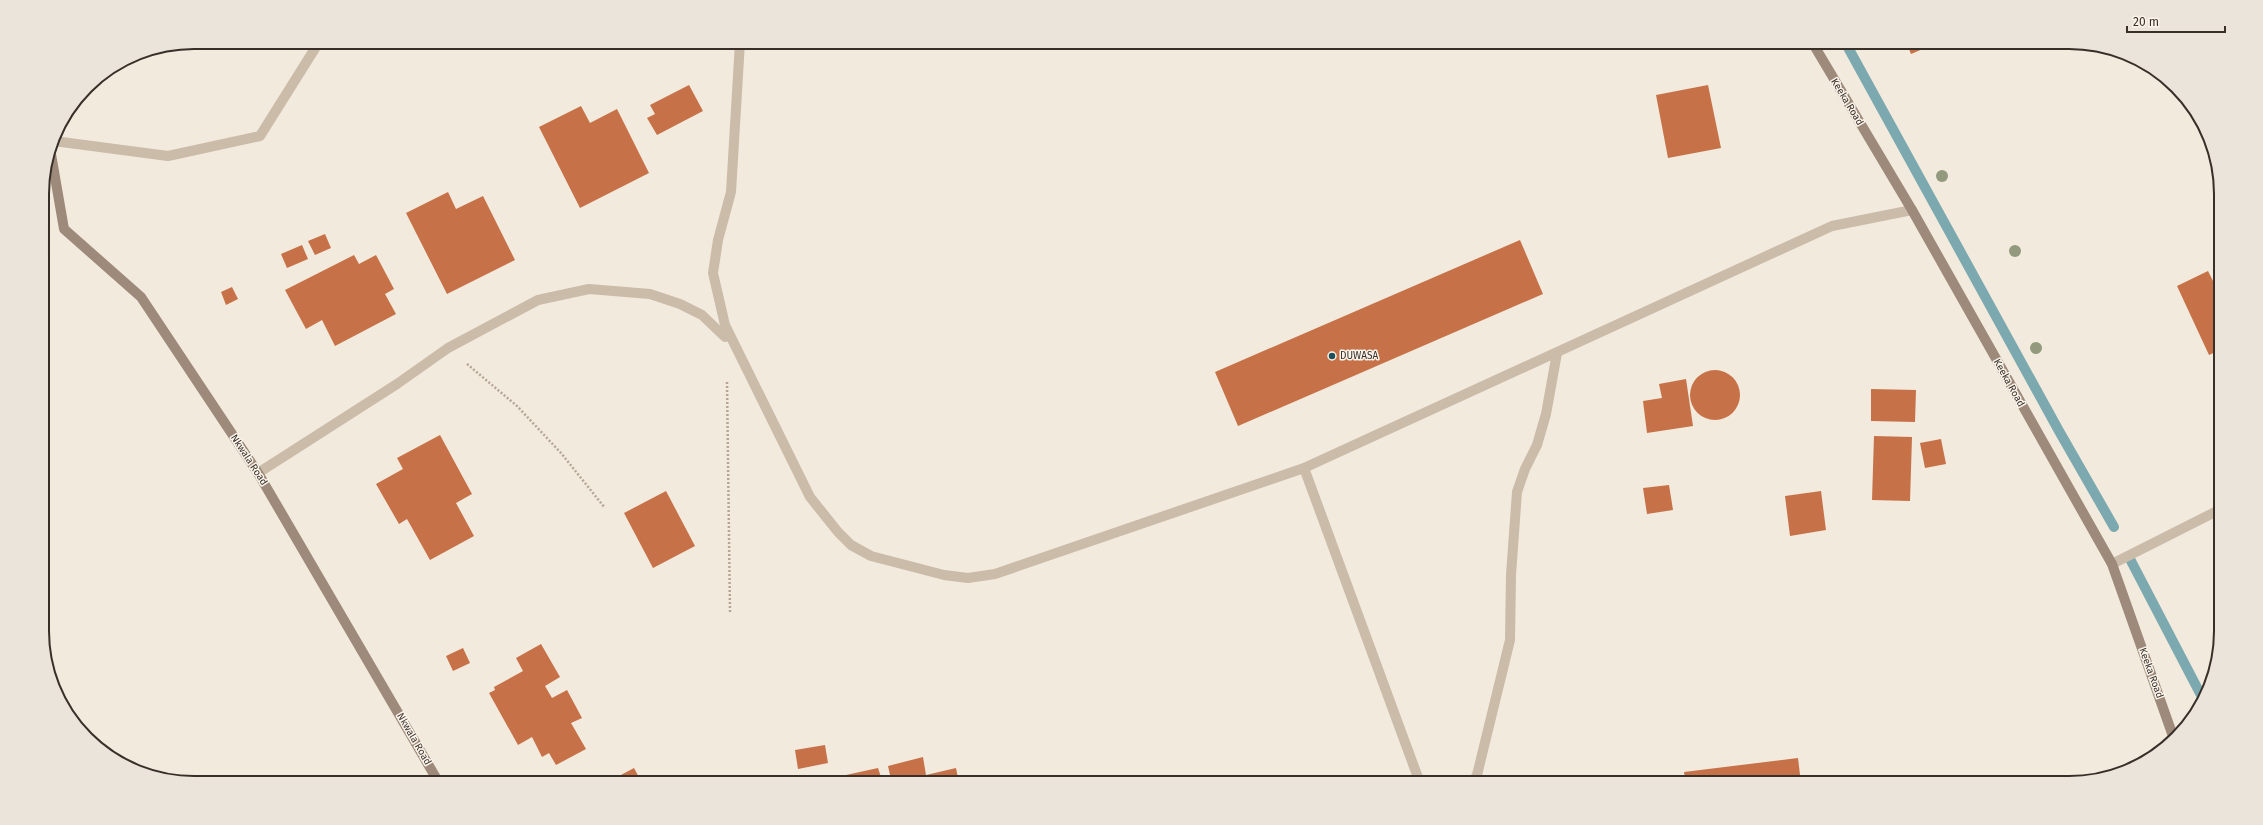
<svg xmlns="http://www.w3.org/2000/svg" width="2263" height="825" font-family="'Fira Sans',sans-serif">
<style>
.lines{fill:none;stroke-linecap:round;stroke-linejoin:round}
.stream{stroke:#7ca9af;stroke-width:10}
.building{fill:#c67148}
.path{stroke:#b6a593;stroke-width:2.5;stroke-dasharray:2 2;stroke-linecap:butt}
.street{stroke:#cbbba9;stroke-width:10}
.secondary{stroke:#9e8a7a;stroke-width:10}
.tree{fill:#92997c}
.poi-dot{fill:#1e5059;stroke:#faf4ea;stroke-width:1.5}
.labels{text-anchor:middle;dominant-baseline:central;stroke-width:3;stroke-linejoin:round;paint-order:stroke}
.street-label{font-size:10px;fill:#382f29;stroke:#faf4ea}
.poi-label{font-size:10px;fill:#382f29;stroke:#faf4ea;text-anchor:start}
.rim{fill:none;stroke:#382f29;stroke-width:2}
</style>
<rect width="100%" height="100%" fill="#f2eadd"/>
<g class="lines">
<path class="stream" d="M 1845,42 L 2059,431 L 2114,527
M 2130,559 L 2203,699"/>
</g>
<path class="building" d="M 1906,42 L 1939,42 L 1911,54 Z
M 689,85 L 703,111 L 657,135 L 647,118 L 655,114 L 650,105 Z
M 1708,85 L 1721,148 L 1668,158 L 1656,95 Z
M 581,106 L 590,123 L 617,109 L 649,173 L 580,208 L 539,127 Z
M 448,192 L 456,209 L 483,196 L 515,260 L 447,294 L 406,213 Z
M 325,234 L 331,248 L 315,255 L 308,241 Z
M 1520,240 L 1543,294 L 1238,426 L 1215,372 Z
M 302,245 L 308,259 L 287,268 L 281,254 Z
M 354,255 L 359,264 L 376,255 L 394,289 L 385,294 L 396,314 L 335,346 L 322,320 L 306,329 L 285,290 Z
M 2208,271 L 2216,287 L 2220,284 L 2220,350 L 2209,355 L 2177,286 Z
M 232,287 L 238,299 L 226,305 L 221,292 Z
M1690 395a25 25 0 1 1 50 0a25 25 0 1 1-50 0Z
M 1686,379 L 1693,426 L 1647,433 L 1643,401 L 1662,398 L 1659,384 Z
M 1871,389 L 1916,390 L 1915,422 L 1871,421 Z
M 440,435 L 472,494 L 456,503 L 474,536 L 430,560 L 407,519 L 399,524 L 376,484 L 403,469 L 397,458 Z
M 1874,436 L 1912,437 L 1910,501 L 1872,500 Z
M 1941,439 L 1946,464 L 1925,468 L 1920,443 Z
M 1669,485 L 1673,510 L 1647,514 L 1643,488 Z
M 666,491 L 695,546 L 653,568 L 624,513 Z
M 1821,491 L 1826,530 L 1790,536 L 1785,496 Z
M 541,644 L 560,677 L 545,686 L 552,698 L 567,690 L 582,718 L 571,723 L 586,749 L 556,765 L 549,753 L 542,757 L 532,737 L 518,745 L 489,693 L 495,690 L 494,687 L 523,671 L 516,658 Z
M 463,648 L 470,663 L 453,671 L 446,656 Z
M 825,745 L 828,763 L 798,769 L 795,750 Z
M 923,757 L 926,775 L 956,768 L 959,783 L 848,783 L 846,775 L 878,768 L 881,777 L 890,775 L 888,766 Z
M 1798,758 L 1801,783 L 1686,783 L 1684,772 Z
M 634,768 L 642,783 L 606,783 Z"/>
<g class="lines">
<path class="path" d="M 467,364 L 517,406 L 561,453 L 605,508
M 727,382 L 730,612"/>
<path class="street" d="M 740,42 L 731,192 L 718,240 L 713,273 L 725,325 L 810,497 L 838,532 L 851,545 L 871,556 L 944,575 L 968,578 L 995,574 L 1304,468 L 1832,226 L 1912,210
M 54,141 L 168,156 L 260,136 L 319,42
M 1304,468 L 1420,783
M 258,473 L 397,384 L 448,348 L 538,300 L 589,289 L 650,294 L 680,304 L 702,315 L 725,337
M 2112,564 L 2221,509
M 1472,783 L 1477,775 L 1510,640 L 1511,575 L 1517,492 L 1525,469 L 1537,445 L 1546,414 L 1557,353"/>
<path class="secondary" d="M 1812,42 L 1912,210 L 2112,564 L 2174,739
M 51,154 L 64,229 L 141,297 L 258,473 L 439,783"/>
</g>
<g class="tree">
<circle cx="1942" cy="176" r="6"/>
<circle cx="2015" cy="251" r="6"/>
<circle cx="2036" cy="348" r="6"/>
</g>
<circle class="poi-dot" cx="1332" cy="356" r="4"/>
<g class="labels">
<g class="street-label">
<text transform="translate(1847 102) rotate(59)">Keeka Road</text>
<text transform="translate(2009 383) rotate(61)">Keeka Road</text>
<text transform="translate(249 460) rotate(57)">Nkwala Road</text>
<text transform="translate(2151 673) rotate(70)">Keeka Road</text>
<text transform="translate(414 739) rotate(60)">Nkwala Road</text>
</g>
<g class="poi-label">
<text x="1340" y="356">DUWASA</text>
</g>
</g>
<path d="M0 0H2263V825H0ZM194 49H2069A145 145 0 0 1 2214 194V631A145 145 0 0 1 2069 776H194A145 145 0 0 1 49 631V194A145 145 0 0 1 194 49Z" fill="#eae4db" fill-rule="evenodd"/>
<path class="rim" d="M194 49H2069A145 145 0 0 1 2214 194V631A145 145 0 0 1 2069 776H194A145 145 0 0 1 49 631V194A145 145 0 0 1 194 49Z"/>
<path d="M2127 26v6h98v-6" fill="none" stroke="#382f29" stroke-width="2"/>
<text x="2133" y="26" font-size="12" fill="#382f29" stroke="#faf4ea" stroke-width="3" paint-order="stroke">20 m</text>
</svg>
